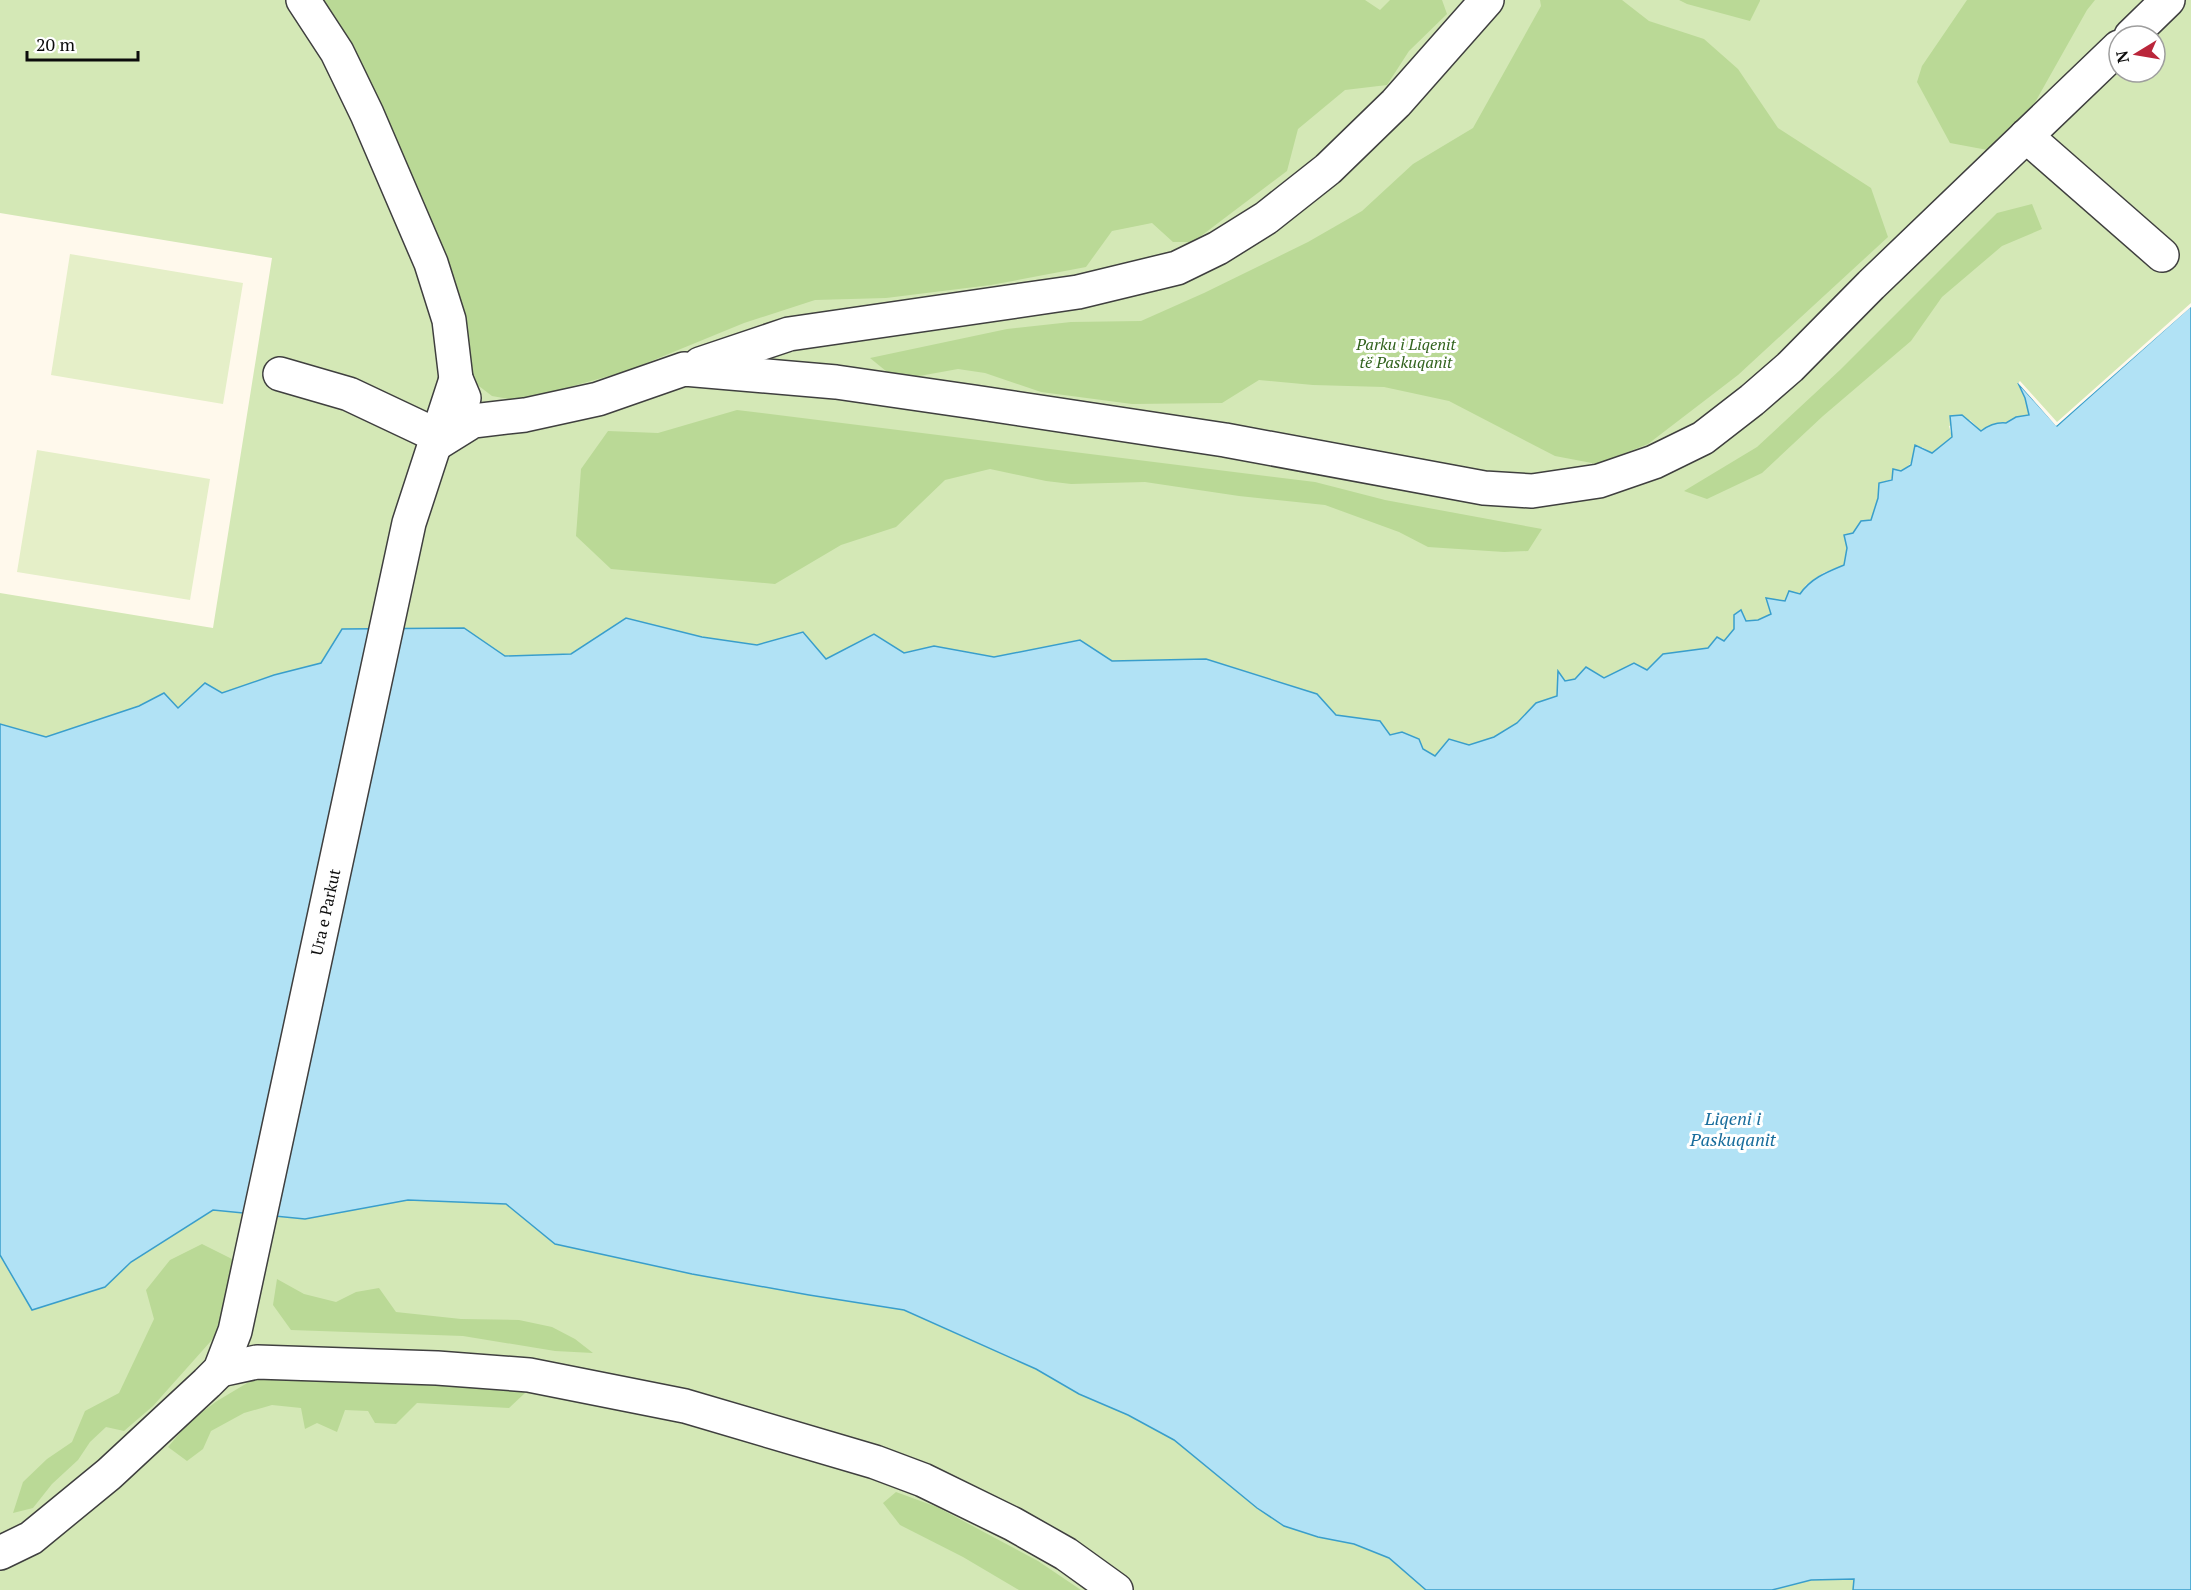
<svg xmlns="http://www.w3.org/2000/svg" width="2191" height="1590" font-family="'PT Serif',serif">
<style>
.green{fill:#d4e8b6;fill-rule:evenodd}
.forest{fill:#bad996}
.pitch{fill:#e5efc8}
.water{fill:#b1e2f5;stroke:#399ecb;stroke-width:1.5}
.pier{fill:#fff9ec}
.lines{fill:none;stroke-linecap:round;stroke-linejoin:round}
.street-casing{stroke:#3f3f3f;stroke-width:36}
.street{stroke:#fff;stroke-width:33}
.labels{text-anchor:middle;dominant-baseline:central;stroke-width:6;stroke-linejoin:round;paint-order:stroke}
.park-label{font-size:16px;font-style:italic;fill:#32631e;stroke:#fff}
.street-label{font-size:16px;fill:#0c0c0c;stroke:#fff}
.water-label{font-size:18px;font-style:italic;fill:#186d9c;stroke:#fff}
</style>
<rect width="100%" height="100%" fill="#fff9ec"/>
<path class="green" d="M 0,0 L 2191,0 L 2191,306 L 2056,426 L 2019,386 L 2025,398 L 2029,415 L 2016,417 L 2006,423 C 1996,422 1989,426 1981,431 L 1970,420 L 1949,426 L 1952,437 L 1932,453 L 1922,447 C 1912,464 1899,479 1879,483 L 1878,498 L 1871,520 L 1861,521 L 1853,533 L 1844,565 L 1823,573 L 1806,585 L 1800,594 L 1785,601 L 1766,598 L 1771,614 L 1758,620 L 1746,621 L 1741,610 L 1734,629 L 1724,641 L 1708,648 L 1663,654 L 1647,670 L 1634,663 L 1604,678 L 1575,679 L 1565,682 L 1558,672 L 1557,696 L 1536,703 L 1517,723 L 1494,737 L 1435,756 L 1423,749 L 1419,739 L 1402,732 L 1390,735 L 1380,721 L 1335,715 L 1317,694 L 1206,659 L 1112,661 L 1080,640 L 994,657 L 934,646 L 903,653 L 874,634 L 826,659 L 802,633 L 757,645 L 702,637 L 626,618 L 571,654 L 505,656 L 464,628 L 274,675 L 178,709 L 164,693 L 139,706 L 46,737 L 0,724 L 0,593 L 213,628 L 272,258 L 0,213 ZM 2119,36 L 2155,36 L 2155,72 L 2119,72 Z
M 408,1200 L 506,1204 L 555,1244 L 809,1295 L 904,1310 L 1036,1369 L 1079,1394 L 1128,1415 L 1174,1440 L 1212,1470 L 1318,1537 L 1354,1544 L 1389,1558 L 1426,1590 L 0,1590 L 0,1255 L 32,1310 L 105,1287 L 131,1262 L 213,1210 L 305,1219 Z
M 1855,1579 L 1853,1590 L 1772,1590 L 1811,1580 Z"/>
<path class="forest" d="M 324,0 L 1365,0 L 1380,10 L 1390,0 L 1442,0 L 1447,14 L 1409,51 L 1387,85 L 1345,90 L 1298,129 L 1287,171 L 1193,242 L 1173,242 L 1152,223 L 1112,231 L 1086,267 L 991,285 L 886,298 L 815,300 L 744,323 L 627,371 L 519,401 L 492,396 L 471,380 L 354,46 Z
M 1540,0 L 1622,0 L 1649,21 L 1704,39 L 1738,69 L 1778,128 L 1871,188 L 1888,237 L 1738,375 L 1648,444 L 1597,464 L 1555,456 L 1449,401 L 1384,387 L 1313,385 L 1259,380 L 1222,403 L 1132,404 L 1041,392 L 985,373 L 958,369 L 897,380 L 870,358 L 1007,329 L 1071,322 L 1141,321 L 1204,293 L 1308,242 L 1362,211 L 1413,164 L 1473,128 L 1541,6 Z
M 1679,0 L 1760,0 L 1760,1 L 1750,21 L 1687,4 Z
M 1967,0 L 2095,0 L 2087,10 L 2024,122 L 1993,151 L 1950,143 L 1917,82 L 1922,66 Z
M 2032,204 L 2042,229 L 2002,246 L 1942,297 L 1911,341 L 1823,416 L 1762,473 L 1707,499 L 1684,491 L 1757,447 L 1840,370 L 1997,213 Z
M 737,410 L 1315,482 L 1385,500 L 1542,529 L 1528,551 L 1504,552 L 1428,547 L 1399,532 L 1325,505 L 1239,496 L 1145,482 L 1071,484 L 1046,481 L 990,469 L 945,480 L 896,527 L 841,545 L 775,584 L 611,569 L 576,536 L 581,469 L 608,431 L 658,433 Z
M 202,1244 L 234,1260 L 229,1315 L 211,1341 L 153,1406 L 124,1431 L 106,1427 L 90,1442 L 78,1460 L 52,1484 L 33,1508 L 13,1513 L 23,1482 L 47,1459 L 72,1442 L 85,1411 L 119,1393 L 154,1319 L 146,1290 L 170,1260 Z
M 277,1279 L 304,1294 L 336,1302 L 356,1292 L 379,1288 L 396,1312 L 461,1319 L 519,1320 L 552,1327 L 575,1339 L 593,1353 L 555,1351 L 463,1336 L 291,1330 L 273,1305 Z
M 259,1376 L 513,1384 L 525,1393 L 509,1408 L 417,1403 L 396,1424 L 375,1423 L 368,1411 L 345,1410 L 337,1432 L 317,1423 L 305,1429 L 301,1408 L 272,1405 L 244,1413 L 211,1431 L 203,1449 L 187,1461 L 168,1447 L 190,1421 L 217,1401 Z
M 896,1492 L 937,1507 L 1038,1561 L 1081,1590 L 1019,1590 L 963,1557 L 900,1525 L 883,1503 Z"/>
<path class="pitch" d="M 70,254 L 243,283 L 223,404 L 51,375 Z
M 37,450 L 210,479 L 190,600 L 17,572 Z"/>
<path class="water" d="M 2191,306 L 2191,1590 L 1853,1590 L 1854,1579 L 1811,1580 L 1772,1590 L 1426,1590 L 1389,1558 L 1354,1544 L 1318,1537 L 1284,1526 L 1257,1508 L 1174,1440 L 1128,1415 L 1079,1394 L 1036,1369 L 904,1310 L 809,1295 L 692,1274 L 555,1244 L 506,1204 L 408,1200 L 305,1219 L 213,1210 L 131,1262 L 105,1287 L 32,1310 L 0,1255 L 0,724 L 46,737 L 139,706 L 164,693 L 178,708 L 205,683 L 222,693 L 274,675 L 321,663 L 342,629 L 464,628 L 505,656 L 571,654 L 626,618 L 702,637 L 757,645 L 803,632 L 826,659 L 874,634 L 904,653 L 934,646 L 994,657 L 1080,640 L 1112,661 L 1206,659 L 1317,694 L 1336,715 L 1380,721 L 1390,735 L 1402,732 L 1419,739 L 1423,749 L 1435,756 L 1449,739 L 1469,745 L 1494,737 L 1517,723 L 1536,703 L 1557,696 L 1558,671 L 1565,681 L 1575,679 L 1586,667 L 1604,678 L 1634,663 L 1647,670 L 1663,654 L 1708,648 L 1717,637 L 1724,641 L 1734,629 L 1734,615 L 1741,610 L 1746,621 L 1758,620 L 1771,614 L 1766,598 L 1785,601 L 1789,591 L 1800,594 C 1811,578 1827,572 1844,565 L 1847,548 L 1844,535 L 1853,533 L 1861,521 L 1871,520 L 1878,498 L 1879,483 L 1892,480 L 1893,469 L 1901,471 L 1911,465 L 1915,445 L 1932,453 L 1952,437 L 1950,416 L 1962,415 L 1981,431 C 1989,425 1996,422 2006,423 L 2016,417 L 2029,415 L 2025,398 L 2018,383 L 2057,426 Z"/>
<path class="pier" d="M 2191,303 L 2191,307 L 2056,426 L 2018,383 L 2020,381 L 2057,422 Z"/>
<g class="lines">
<defs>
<g id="street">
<path d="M 303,0 L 337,52 L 367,114 L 431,263 L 449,320 L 456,379 L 464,398"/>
<path d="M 2131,36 L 2168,0"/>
<path d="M 2026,136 L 2162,255"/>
<path d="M 700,364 L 789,334 L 1078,292 L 1177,268 L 1218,248 L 1266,218 L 1328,169 L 1396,103 L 1487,0"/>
<path d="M 280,374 L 349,394 L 438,436"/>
<path d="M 436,444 L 473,421 L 525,415 L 598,399 L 684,369 L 836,382 L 974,402 L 1225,440 L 1484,488 L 1532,491 L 1599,481 L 1654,462 L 1703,438 L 1752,400 L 1790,367 L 1871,285 L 2119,47"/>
<path d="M 220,1370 L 257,1362 L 437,1368 L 529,1375 L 685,1406 L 875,1462 L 923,1480 L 1013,1524 L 1066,1554 L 1116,1590"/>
<path id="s1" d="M 0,1553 L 31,1538 L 109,1474 L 207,1383 L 220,1370 L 235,1331 L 409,523 L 456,379"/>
</g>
</defs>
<use href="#street" class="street-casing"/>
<use href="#street" class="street"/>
</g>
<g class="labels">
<g class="park-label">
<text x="1406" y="344">Parku i Liqenit<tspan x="1406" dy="18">të Paskuqanit</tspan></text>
</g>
<g class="street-label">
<text stroke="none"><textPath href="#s1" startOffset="758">Ura e Parkut</textPath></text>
</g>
<g class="water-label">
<text x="1733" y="1118">Liqeni i<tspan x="1733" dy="21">Paskuqanit</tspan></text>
</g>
</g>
<g transform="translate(2137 54) rotate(259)"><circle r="28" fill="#ffffff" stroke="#9e9e9e" stroke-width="1.5"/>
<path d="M0-4.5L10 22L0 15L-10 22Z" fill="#ba263a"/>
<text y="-9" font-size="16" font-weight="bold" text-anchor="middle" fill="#0c0c0c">N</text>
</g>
<path d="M27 51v9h111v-9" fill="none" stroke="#0c0c0c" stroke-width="3"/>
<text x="36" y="51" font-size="18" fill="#0c0c0c" stroke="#ffffff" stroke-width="4.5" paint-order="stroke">20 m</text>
</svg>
